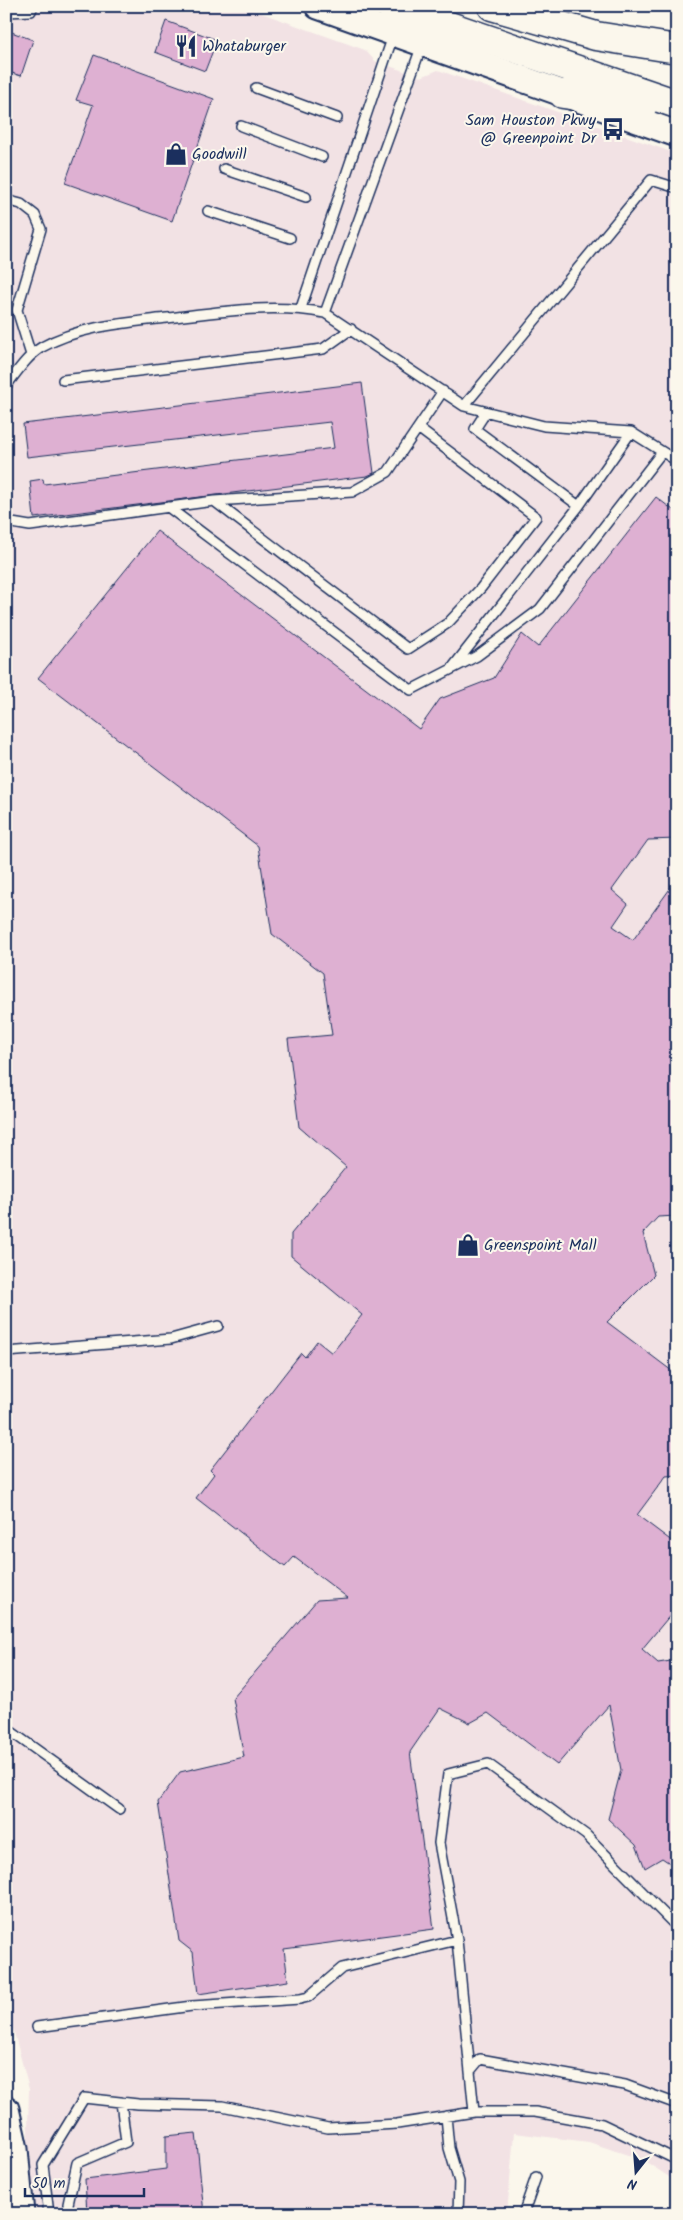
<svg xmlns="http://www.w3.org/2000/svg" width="683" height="2220" font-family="Kalam,sans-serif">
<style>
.built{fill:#f2e2e4}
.building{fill:#deb0d2;stroke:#1b2f5e}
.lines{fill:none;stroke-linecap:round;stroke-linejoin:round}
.lane-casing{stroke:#1b2f5e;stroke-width:12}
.secondary-casing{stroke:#1b2f5e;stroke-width:29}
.highway-casing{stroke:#1b2f5e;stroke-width:31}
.lane{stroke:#fbf7ec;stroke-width:9}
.secondary{stroke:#fbf7ec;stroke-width:25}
.highway{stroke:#fbf7ec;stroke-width:28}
.labels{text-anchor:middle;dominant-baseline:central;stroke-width:4;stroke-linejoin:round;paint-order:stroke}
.poi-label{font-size:16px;fill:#1b2f5e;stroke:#fbf7ec;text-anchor:start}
</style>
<rect width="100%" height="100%" fill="#fbf7ec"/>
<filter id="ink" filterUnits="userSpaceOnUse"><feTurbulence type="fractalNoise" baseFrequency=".02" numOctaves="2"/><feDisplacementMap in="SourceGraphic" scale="10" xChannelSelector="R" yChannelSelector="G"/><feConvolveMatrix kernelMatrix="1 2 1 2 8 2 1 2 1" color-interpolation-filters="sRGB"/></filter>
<g filter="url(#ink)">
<path class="built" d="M 6,6 L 242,6 L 365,50 L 375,61 L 421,77 L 438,70 L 677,154 L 677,2182 L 643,2160 L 589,2142 L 514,2133 L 507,2214 L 32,2214 L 27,2168 L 29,2089 L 6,2002 Z"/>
<path class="building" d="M 166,21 L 217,40 L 205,71 L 155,52 Z
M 6,30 L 33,40 L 21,76 L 6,71 Z
M 94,55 L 214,99 L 172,221 L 65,183 L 93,105 L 76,100 Z
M 362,383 L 374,473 L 367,476 L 34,518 L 30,481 L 43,479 L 44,484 L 334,448 L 330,422 L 27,457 L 23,424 Z
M 656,497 L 677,513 L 677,839 L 648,840 L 612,890 L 628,904 L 613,926 L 633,940 L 677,879 L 677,1216 L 658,1217 L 643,1233 L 654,1275 L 607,1322 L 672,1371 L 677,1397 L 677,1475 L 666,1476 L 637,1515 L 677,1545 L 677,1607 L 642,1649 L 658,1663 L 677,1660 L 677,1868 L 662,1858 L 645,1868 L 636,1845 L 608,1819 L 621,1770 L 609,1705 L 557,1765 L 488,1713 L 470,1723 L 440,1708 L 410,1752 L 434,1929 L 284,1949 L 288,1981 L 198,1994 L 193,1952 L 179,1941 L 158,1802 L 180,1772 L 244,1757 L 233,1698 L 317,1600 L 348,1598 L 294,1557 L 285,1567 L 196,1498 L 214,1474 L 210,1470 L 301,1353 L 305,1357 L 317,1341 L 332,1353 L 362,1315 L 291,1256 L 291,1234 L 346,1167 L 299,1127 L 288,1039 L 332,1035 L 323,973 L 272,934 L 258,846 L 38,678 L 157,531 L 419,729 L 440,699 L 494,678 L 522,634 L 538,647 Z
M 196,2133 L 204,2214 L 87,2214 L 85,2179 L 166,2169 L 166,2136 Z"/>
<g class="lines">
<defs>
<path id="lane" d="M 6,12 L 31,11 L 33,6
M 256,88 L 337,118
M 241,126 L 322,157
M 224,169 L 306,197
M 6,200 L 21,204 L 35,215 L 41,229 L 17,310 L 31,355
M 208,211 L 290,238
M 301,308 L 394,33
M 325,313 L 422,45
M 63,380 L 323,349 L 351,329
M 6,386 C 17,372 27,356 42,347 C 80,326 125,323 167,318 C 219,312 273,303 325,313 L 464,406 L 544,426 L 631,432 L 677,461
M 464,406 L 651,180 L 677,188
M 214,501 L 408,649 L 448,623 L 481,588 L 536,517 L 418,428
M 579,506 L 631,432
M 168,507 L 411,690 L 477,656 L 540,609 L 662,452
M 6,522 L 30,526 L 214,501 L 352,492 L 388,472 L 443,391
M 453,667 L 579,506 L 475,429 L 486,412
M 6,1352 L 171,1339 L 218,1326
M 6,1728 L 119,1809
M 457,1940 L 474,2112
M 37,2027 L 192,2006 L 300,1999 L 308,1997 L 342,1968 L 457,1940 L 439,1843 L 448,1774 L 488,1764 L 586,1835 L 677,1927
M 470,2071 L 480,2059 L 625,2085 L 677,2104
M 446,2116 L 449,2148 L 459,2182 L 458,2214
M 49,2214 L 43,2165 L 84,2098 L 138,2104 L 222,2106 L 328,2128 L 397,2124 L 474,2112 L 535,2112 L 602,2124 L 677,2160
M 69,2214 L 68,2204 L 77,2163 L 126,2142 L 121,2102
M 523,2214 L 536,2177"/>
<path id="secondary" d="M 318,6 L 677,134
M 6,2109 L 15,2149 L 21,2214"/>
<path id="highway" d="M 391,6 L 677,104
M 492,6 L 596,36 L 677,49
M 563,94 L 643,105"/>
</defs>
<use href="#lane" class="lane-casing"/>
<use href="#secondary" class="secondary-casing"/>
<use href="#highway" class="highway-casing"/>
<use href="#lane" class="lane"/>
<use href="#secondary" class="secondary"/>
<use href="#highway" class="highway"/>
</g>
</g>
<defs>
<symbol id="restaurant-bare" viewBox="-9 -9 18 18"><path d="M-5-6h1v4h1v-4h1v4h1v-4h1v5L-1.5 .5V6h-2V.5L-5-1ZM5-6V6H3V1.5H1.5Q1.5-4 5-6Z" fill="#1b2f5e" stroke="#fbf7ec" stroke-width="2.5" paint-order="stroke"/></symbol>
<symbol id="bus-bare" viewBox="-9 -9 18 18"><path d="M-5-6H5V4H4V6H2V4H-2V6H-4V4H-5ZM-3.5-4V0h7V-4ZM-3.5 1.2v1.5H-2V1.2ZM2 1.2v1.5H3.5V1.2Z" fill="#1b2f5e" stroke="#fbf7ec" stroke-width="2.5" paint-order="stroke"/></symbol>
<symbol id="shop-bare" viewBox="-9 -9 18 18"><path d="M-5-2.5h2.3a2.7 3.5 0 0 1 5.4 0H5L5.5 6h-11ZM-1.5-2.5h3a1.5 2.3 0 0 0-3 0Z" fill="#1b2f5e" stroke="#fbf7ec" stroke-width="2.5" paint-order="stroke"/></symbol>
</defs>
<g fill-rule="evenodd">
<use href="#restaurant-bare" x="170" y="30" width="32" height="32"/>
<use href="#bus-bare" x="597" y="113" width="32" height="32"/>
<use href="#shop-bare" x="160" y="138" width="32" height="32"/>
<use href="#shop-bare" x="452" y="1229" width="32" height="32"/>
</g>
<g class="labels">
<g class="poi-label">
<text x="202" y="46">Whataburger</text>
<text x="596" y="120" text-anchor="end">Sam Houston Pkwy<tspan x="596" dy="18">@ Greenpoint Dr</tspan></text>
<text x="192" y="154">Goodwill</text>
<text x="484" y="1245">Greenspoint Mall</text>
</g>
</g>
<rect width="683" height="2220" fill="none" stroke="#fbf7ec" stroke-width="25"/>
<rect x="12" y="12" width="658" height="2195" fill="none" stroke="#1b2f5e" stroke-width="2" filter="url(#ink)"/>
<g transform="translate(636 2172) rotate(197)" stroke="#fbf7ec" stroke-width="4" paint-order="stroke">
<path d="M0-4L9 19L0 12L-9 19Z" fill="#1b2f5e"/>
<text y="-8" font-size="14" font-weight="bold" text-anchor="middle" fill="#1b2f5e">N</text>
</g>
<path d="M25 2188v8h119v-8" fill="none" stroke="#1b2f5e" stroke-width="2.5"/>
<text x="32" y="2188" font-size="15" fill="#1b2f5e" stroke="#fbf7ec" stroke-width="4" paint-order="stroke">50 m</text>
</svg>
